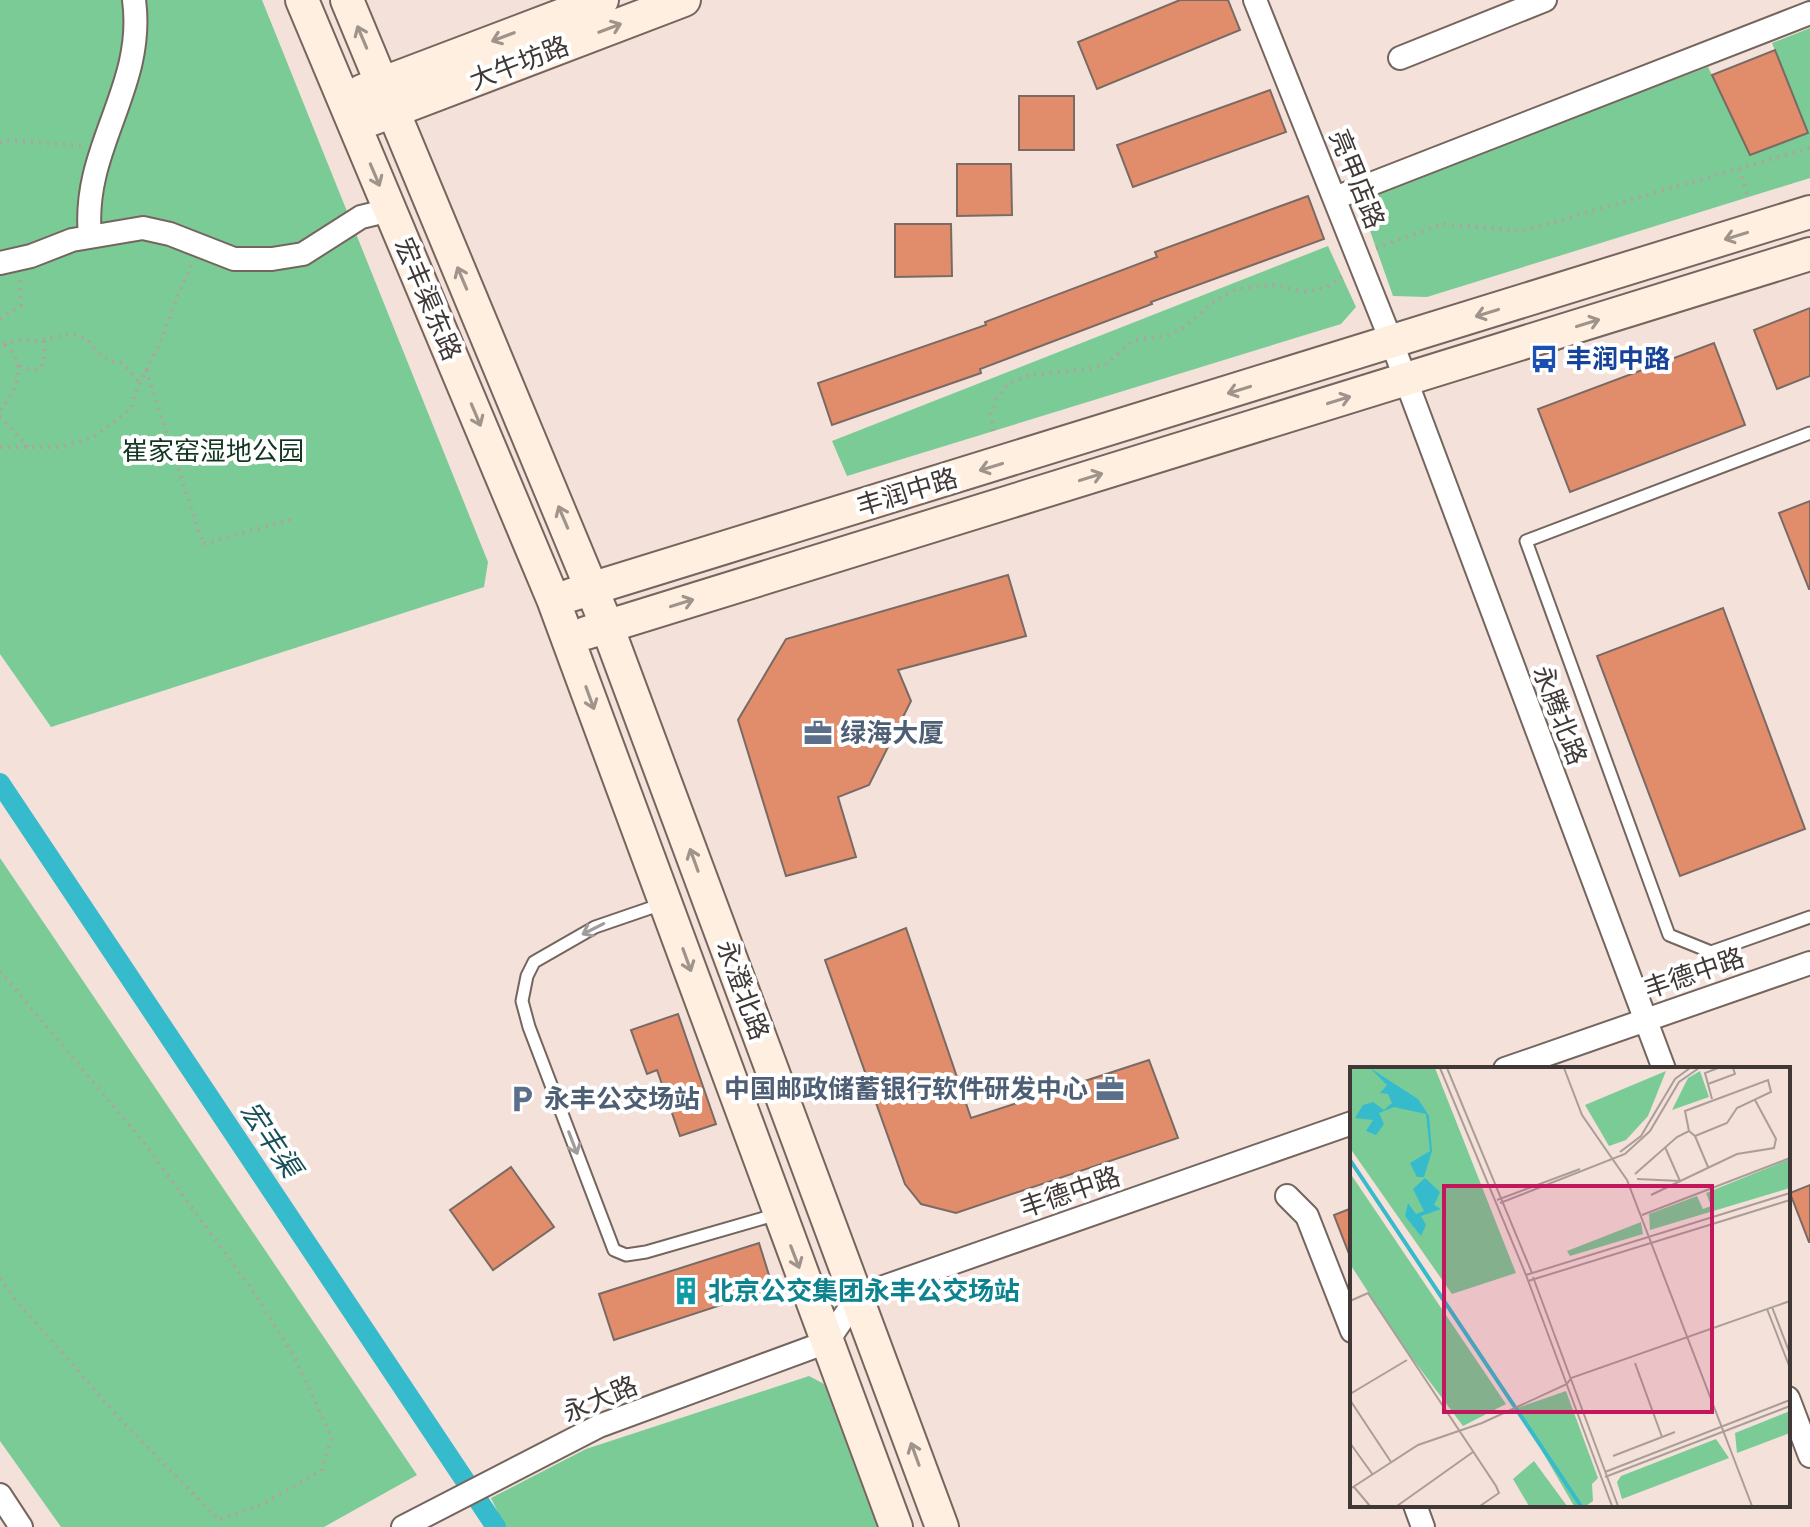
<svg xmlns="http://www.w3.org/2000/svg" width="1810" height="1527" font-family="Cabin,'Noto Sans SC',sans-serif">
<style>
.green{fill:#7bcb97}
.lines{fill:none;stroke-linecap:round;stroke-linejoin:round}
.canal{stroke:#36bbcd;stroke-width:20}
.building{fill:#e18d6b;stroke:#796a64;stroke-width:2}
.lane-casing{stroke:#74655e;stroke-width:15}
.street-casing{stroke:#74655e;stroke-width:26}
.secondary-casing{stroke:#74655e;stroke-width:36}
.path{stroke:#b0a29d;stroke-width:4;stroke-dasharray:2 6;stroke-linecap:butt}
.lane{stroke:#fff;stroke-width:11}
.street{stroke:#fff;stroke-width:22}
.secondary{stroke:#ffefe0;stroke-width:32}
.oneway{stroke:#9f948b}
.oneway2{stroke:#9f9c9a}
.labels{text-anchor:middle;dominant-baseline:central;stroke-width:8;stroke-linejoin:round;paint-order:stroke}
.street-label{font-size:26px;fill:#3f3836;stroke:#fff}
.transit-label{font-size:26px;font-weight:bold;fill:#164399;stroke:#fff;text-anchor:start}
.park-label{font-size:26px;fill:#123621;stroke:#fff}
.service-label{font-size:26px;font-weight:bold;fill:#4e5e75;stroke:#fff;text-anchor:start}
.culture-label{font-size:26px;font-weight:bold;fill:#0d838f;stroke:#fff;text-anchor:start}
.water-label{font-size:28px;font-style:italic;fill:#194f57;stroke:#fff}
.inset-river{fill:none;stroke:#36bbcd;stroke-width:4}
.inset-road{fill:none;stroke:#ab9d98;stroke-width:2}
.view{fill:#c2185b;fill-opacity:0.15;stroke:#c2185b;stroke-width:4}
.inset-edge{fill:none;stroke:#3f3836;stroke-width:4}
</style>
<rect width="100%" height="100%" fill="#f3e1da"/>
<path class="green" d="M 0,0 L 262,0 L 488,562 L 484,587 L 51,727 L 0,654 Z
M 1810,28 L 1810,178 L 1427,297 L 1393,296 L 1363,211 L 1384,188 L 1708,67 L 1750,154 L 1808,133 L 1772,43 Z
M 1328,246 L 1356,307 L 1341,324 L 847,476 L 832,441 Z
M 0,858 L 417,1475 L 324,1527 L 61,1527 L 0,1441 Z
M 809,1376 L 824,1384 L 877,1527 L 505,1527 L 491,1498 L 586,1449 Z"/>
<g class="lines">
<path class="canal" d="M 0,783 L 496,1527"/>
</g>
<path class="building" d="M 1180,0 L 1228,0 L 1240,30 L 1097,89 L 1078,42 Z
M 1775,50 L 1808,133 L 1750,155 L 1712,75 Z
M 1270,90 L 1286,132 L 1133,187 L 1117,145 Z
M 1019,96 L 1074,96 L 1074,150 L 1019,150 Z
M 957,164 L 1011,164 L 1012,215 L 957,216 Z
M 1308,196 L 1324,239 L 1151,302 L 1152,304 L 980,369 L 981,373 L 832,425 L 818,383 L 986,325 L 985,322 L 1157,257 L 1155,252 Z
M 895,224 L 951,224 L 952,276 L 895,277 Z
M 1810,308 L 1810,376 L 1777,389 L 1754,330 Z
M 1714,343 L 1745,425 L 1570,492 L 1538,409 Z
M 1810,501 L 1810,589 L 1809,589 L 1779,513 Z
M 1008,575 L 1026,636 L 898,670 L 911,701 L 869,785 L 838,797 L 856,857 L 786,876 L 738,720 L 786,639 Z
M 1723,608 L 1805,829 L 1680,876 L 1597,656 Z
M 906,928 L 971,1118 L 1149,1060 L 1178,1138 L 956,1213 L 921,1204 L 905,1184 L 825,960 Z
M 678,1014 L 716,1124 L 680,1136 L 657,1070 L 647,1074 L 631,1030 Z
M 511,1167 L 554,1227 L 493,1270 L 450,1210 Z
M 1810,1185 L 1810,1242 L 1809,1242 L 1790,1193 Z
M 1352,1208 L 1352,1259 L 1351,1259 L 1334,1215 Z
M 759,1243 L 773,1288 L 614,1340 L 599,1294 Z"/>
<g class="lines">
<defs>
<path id="lane" d="M 1810,433 L 1526,541 L 1669,935 L 1711,952 L 1810,917
M 662,904 L 595,927 L 534,962 L 527,976 L 522,1001 L 529,1027 L 614,1250 L 626,1255 L 646,1252 L 778,1214"/>
<path id="street" d="M 1255,0 L 1392,343 L 1664,1069
M 1400,58 L 1545,0
M 1335,198 L 1810,13
M 90,236 C 81,148 146,88 134,0
M 0,263 L 31,256 L 72,240 L 143,228 L 170,234 L 234,259 L 272,259 L 303,254 L 361,217 L 390,210
M 1505,1069 L 1810,963
M 1287,1196 L 1307,1216 L 1352,1331
M 1788,1398 L 1810,1456
M 0,1495 L 21,1527
M 1415,1505 L 1423,1527
M 403,1527 L 599,1426 L 827,1342 L 858,1296 L 1352,1123"/>
<path id="secondary" d="M 302,0 L 553,599 L 896,1527
M 347,0 L 607,626 L 942,1527
M 362,91 L 602,0
M 372,119 L 684,0
M 571,595 L 1810,212
M 586,633 L 1810,254"/>
</defs>
<use href="#lane" class="lane-casing"/>
<use href="#street" class="street-casing"/>
<use href="#secondary" class="secondary-casing"/>
<path class="path" d="M 0,143 L 5,140 L 83,146
M 1739,169 L 1748,197
M 1376,248 L 1443,224 L 1523,231 L 1810,148
M 0,319 L 21,305 L 20,277
M 3,343 L 20,340 L 35,341 L 72,334 L 87,339 L 97,352 L 111,361 L 123,363 L 140,383
M 19,366 C 45,377 46,362 44,340
M 146,370 L 203,544 L 293,519
M 0,410 C 17,392 29,360 2,343
M 0,416 L 28,447
M 993,431 L 991,414 L 996,399 L 1009,383 L 1030,375 L 1087,369 L 1105,365 L 1134,340 L 1169,335 L 1183,328 L 1217,299 L 1237,289 L 1273,285 L 1307,292 L 1328,286 L 1342,277
M 0,447 L 58,447 L 92,438 L 131,409 L 137,389 L 162,339 L 179,292 L 193,262
M 0,971 L 141,1139 L 251,1288 L 294,1356 L 332,1438 L 321,1471 L 261,1505 L 219,1520 L 120,1419 L 14,1298 L 0,1278"/>
<use href="#lane" class="lane"/>
<use href="#street" class="street"/>
<use href="#secondary" class="secondary"/>
</g>
<defs><path id="oneway-shaft" d="M-6 0H5M1.5-3L5.5 0L1.5 3" fill="none" stroke-width="1.6" stroke-linecap="round" stroke-linejoin="round" transform="scale(2)"/></defs>
<g class="oneway">
<use href="#oneway-shaft" transform="translate(610 28) rotate(-21)"/>
<use href="#oneway-shaft" transform="translate(362 37) rotate(-113)"/>
<use href="#oneway-shaft" transform="translate(503 37) rotate(159)"/>
<use href="#oneway-shaft" transform="translate(375 175) rotate(67)"/>
<use href="#oneway-shaft" transform="translate(1736 236) rotate(163)"/>
<use href="#oneway-shaft" transform="translate(462 278) rotate(-113)"/>
<use href="#oneway-shaft" transform="translate(1487 313) rotate(163)"/>
<use href="#oneway-shaft" transform="translate(1588 323) rotate(-17)"/>
<use href="#oneway-shaft" transform="translate(1239 390) rotate(163)"/>
<use href="#oneway-shaft" transform="translate(1339 400) rotate(-17)"/>
<use href="#oneway-shaft" transform="translate(476 415) rotate(67)"/>
<use href="#oneway-shaft" transform="translate(991 467) rotate(163)"/>
<use href="#oneway-shaft" transform="translate(1091 477) rotate(-17)"/>
<use href="#oneway-shaft" transform="translate(563 517) rotate(-113)"/>
<use href="#oneway-shaft" transform="translate(682 603) rotate(-17)"/>
<use href="#oneway-shaft" transform="translate(590 698) rotate(70)"/>
<use href="#oneway-shaft" transform="translate(694 860) rotate(-110)"/>
<use href="#oneway-shaft" transform="translate(687 960) rotate(70)"/>
<use href="#oneway-shaft" transform="translate(795 1257) rotate(69)"/>
<use href="#oneway-shaft" transform="translate(915 1454) rotate(-110)"/>
</g>
<g class="oneway2">
<use href="#oneway-shaft" transform="translate(593 929) rotate(153)"/>
<use href="#oneway-shaft" transform="translate(573 1143) rotate(69)"/>
</g>
<defs>
<symbol id="bus-bare" viewBox="-9 -9 18 18"><path d="M-5-6H5V4H4V6H2V4H-2V6H-4V4H-5ZM-3.5-4V0h7V-4ZM-3.5 1.2v1.5H-2V1.2ZM2 1.2v1.5H3.5V1.2Z" fill="#1a4fb4" stroke="#fff" stroke-width="2.5" paint-order="stroke"/></symbol>
<symbol id="office-bare" viewBox="-9 -9 18 18"><path d="M-6-3h4V-5.5h4V-3h4V5H-6ZM-1-4.5V-3h2v-1.5ZM-6 0V1H6V0Z" fill="#5c6f8a" stroke="#fff" stroke-width="2.5" paint-order="stroke"/></symbol>
<symbol id="parking-bare" viewBox="-9 -9 18 18"><path d="M-3.5-5.5H1a3.5 3.5 0 0 1 0 7H-1V5.5H-3.5ZM-1-3.4V-.6H.8a1.4 1.4 0 0 0 0-2.8Z" fill="#5c6f8a" stroke="#fff" stroke-width="2.5" paint-order="stroke"/></symbol>
<symbol id="building-bare" viewBox="-9 -9 18 18"><path d="M-4-6H4V6H1V3H-1V6H-4ZM-2.5-4.3h1.7v1.8h-1.7ZM.8-4.3h1.7v1.8H.8ZM-2.5-1h1.7V.8h-1.7ZM.8-1h1.7V.8H.8Z" fill="#0f9aa8" stroke="#fff" stroke-width="2.5" paint-order="stroke"/></symbol>
</defs>
<g fill-rule="evenodd">
<use href="#bus-bare" x="1524" y="339" width="40" height="40"/>
<use href="#office-bare" x="798" y="713" width="40" height="40"/>
<use href="#office-bare" x="1090" y="1069" width="40" height="40"/>
<use href="#parking-bare" x="502" y="1079" width="40" height="40"/>
<use href="#building-bare" x="666" y="1271" width="40" height="40"/>
</g>
<g class="labels">
<g class="street-label">
<text transform="translate(519 63) rotate(-21)">大牛坊路</text>
<text transform="translate(1357 179) rotate(68)">亮甲店路</text>
<text transform="translate(428 299) rotate(67)">宏丰渠东路</text>
<text transform="translate(907 492) rotate(-17)">丰润中路</text>
<text transform="translate(1560 715) rotate(69)">永腾北路</text>
<text transform="translate(1694 973) rotate(-19)">丰德中路</text>
<text transform="translate(743 990) rotate(70)">永澄北路</text>
<text transform="translate(1070 1192) rotate(-19)">丰德中路</text>
<text transform="translate(600 1399) rotate(-23)">永大路</text>
</g>
<g class="transit-label">
<text x="1566" y="359">丰润中路</text>
</g>
<g class="park-label">
<text x="213" y="451">崔家窑湿地公园</text>
</g>
<g class="service-label">
<text x="840" y="733">绿海大厦</text>
<text x="1088" y="1089" text-anchor="end">中国邮政储蓄银行软件研发中心</text>
<text x="544" y="1099">永丰公交场站</text>
</g>
<g class="culture-label">
<text x="708" y="1291">北京公交集团永丰公交场站</text>
</g>
<g class="water-label">
<text transform="translate(271 1139) rotate(56)">宏丰渠</text>
</g>
</g>
<g transform="translate(1350 1067)">
<rect width="440" height="440" fill="#f3e1da"/>
<path d="M 0,1 L 85,1 L 166,206 L 102,227 L 0,81 ZM 316,4 L 298,49 L 276,73 L 259,79 L 235,38 ZM 350,4 L 359,30 L 322,43 L 338,11 ZM 440,92 L 440,121 L 300,163 L 299,147 L 347,129 L 353,142 L 361,139 L 356,126 ZM 0,106 L 156,337 L 113,359 L 53,279 L 0,197 ZM 291,155 L 293,167 L 220,189 L 217,184 ZM 216,324 L 248,411 L 242,417 L 243,434 L 236,439 L 224,439 L 167,341 ZM 440,344 L 440,366 L 387,386 L 385,366 ZM 366,372 L 379,391 L 272,432 L 267,415 L 271,409 ZM 184,394 L 217,439 L 179,439 L 163,412 Z" fill="#7bcb97"/>
<path d="M 20,1 L 68,32 L 79,49 L 82,84 L 74,110 L 67,110 L 60,96 L 80,84 L 76,47 L 44,40 L 29,46 L 34,57 L 26,68 L 16,64 L 23,53 L 5,51 L 13,38 L 23,35 L 34,43 L 42,36 L 38,27 L 30,26 L 37,18 ZM 75,111 L 90,125 L 84,138 L 91,142 L 71,149 L 76,158 L 71,169 L 55,149 L 58,136 L 66,147 L 74,144 L 63,122 Z" fill="#36bbcd"/>
<path class="inset-river" d="M 0,93 L 231,439"/>
<path class="inset-road" d="M 90,1 L 176,208M 97,1 L 182,206M 214,1 L 232,48 L 277,113 L 402,439M 358,17 L 385,7 L 383,1M 362,32 L 355,6 L 368,1M 345,69 L 358,100M 315,80 L 330,114M 270,85 L 291,69 L 325,12 L 340,1M 285,107 L 327,70 L 339,64 L 345,69 L 377,56 L 387,41 L 421,25 L 418,13 L 335,44 L 339,64M 287,112 L 330,114M 301,128 L 387,87 L 424,81 L 426,72 L 405,33M 147,133 L 230,102M 150,136 L 275,87 L 300,64 L 329,15 L 349,1M 292,148 L 440,91M 183,210 L 268,439M 178,214 L 440,133M 0,234 L 18,226 L 146,419 L 149,426 L 130,439M 422,240 L 440,287M 417,242 L 440,301M 285,296 L 312,370M 0,327 L 57,293M 0,333 L 41,395M 0,376 L 23,408M 263,389 L 325,365M 255,405 L 440,333M 255,410 L 440,339M 4,420 L 20,439M 0,422 L 68,378 L 132,356 L 217,317 L 221,311 L 440,234M 47,439 L 123,385M 262,439 L 176,208 L 440,126"/>
<path class="view" d="M 94,119 L 362,119 L 362,345 L 94,345 Z"/>
<rect width="440" height="440" class="inset-edge"/>
</g>
</svg>
